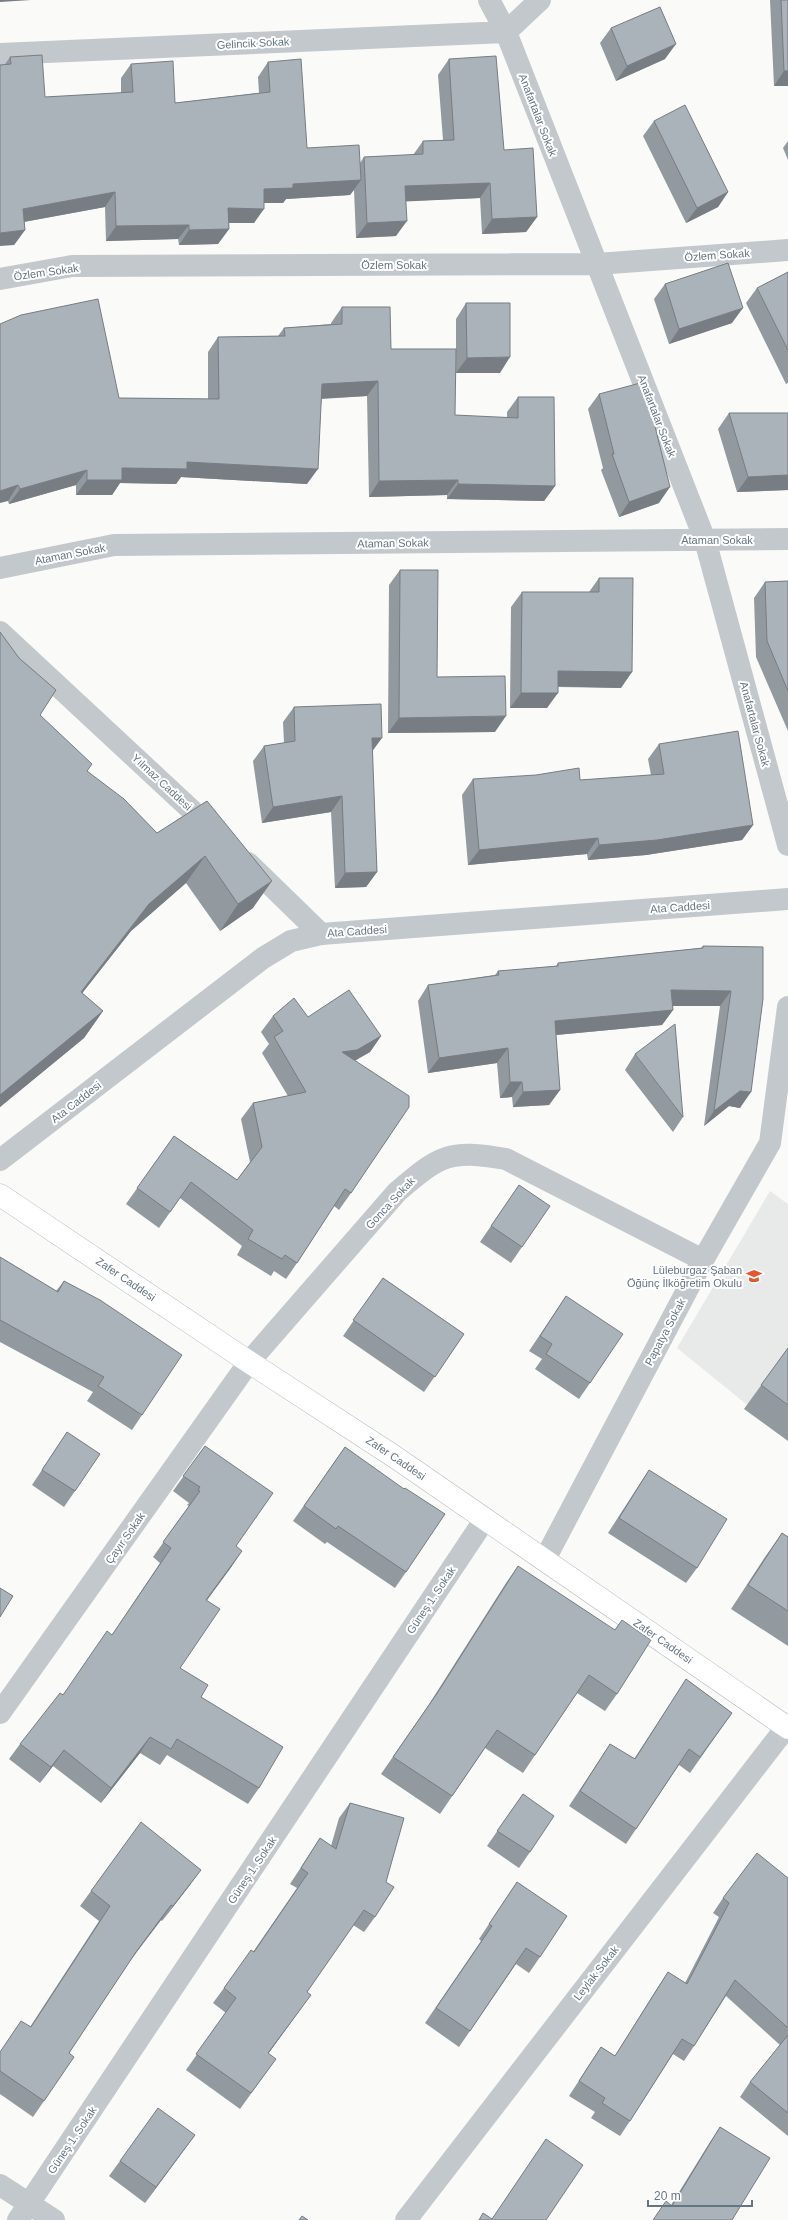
<svg xmlns="http://www.w3.org/2000/svg" width="788" height="2220" font-family="Helvetica,sans-serif">
<style>
.built{fill:#e8e9e9}
.lines{fill:none;stroke-linecap:round;stroke-linejoin:round}
.secondary-casing{stroke:#b3babf;stroke-width:23}
.minor{stroke:#c3c8cc;stroke-width:22}
.tertiary{stroke:#c3c8cc;stroke-width:22}
.secondary{stroke:#fff;stroke-width:22}
.wall{fill:#929a9f}
.shaded-wall{fill:#777d82}
.building{fill:#aab3b9;stroke:#777d82}
.labels{text-anchor:middle;dominant-baseline:central;stroke-width:4;stroke-linejoin:round;paint-order:stroke}
.street-label{font-size:11px;fill:#657683;stroke:#fff}
.poi-label{font-size:11px;fill:#657683;stroke:#fff;text-anchor:end}
</style>
<rect width="100%" height="100%" fill="#fafaf8"/>
<path class="built" d="M 770,1191 L 788,1204 L 788,1438 L 677,1348 Z"/>
<g class="lines">
<defs>
<path id="secondary" d="M 0,1195 L 249,1362 L 395,1457 L 788,1728"/>
</defs>
<use href="#secondary" class="secondary-casing"/>
<path class="minor" d="M 489,0 L 506,32 L 705,540 L 788,845
M 0,54 L 506,32 L 540,0
M 0,279 L 72,266 L 597,264 L 788,250
M 0,568 L 114,545 L 788,539
M 0,632 L 214,831
M 248,863 L 321,934
M 545,1559 L 703,1260 L 770,1143 L 788,1007
M 0,1713 L 249,1362 L 397,1192 C 440,1155 449,1149 506,1159 L 703,1260
M 0,2185 L 54,2220
M 18,2220 L 485,1519
M 406,2220 L 788,1725"/>
<path class="tertiary" d="M 0,1160 L 263,958 L 291,941 L 321,934 L 788,899"/>
<use href="#secondary" class="secondary"/>
</g>
<path class="wall" d="M 770,0 L 788,0 L 788,86 L 774,86 Z
M 611,28 L 665,59 L 616,81 L 600,43 Z
M 10,57 L 45,97 L 121,93 L 121,78 L 131,64 L 175,103 L 259,93 L 258,77 L 268,62 L 307,148 L 360,163 L 364,157 L 413,155 L 423,141 L 443,140 L 438,75 L 449,59 L 504,150 L 537,217 L 526,232 L 482,234 L 480,198 L 406,201 L 396,236 L 356,238 L 354,190 L 350,195 L 286,199 L 283,203 L 264,203 L 254,223 L 229,223 L 229,229 L 218,244 L 179,245 L 178,239 L 106,241 L 105,207 L 24,222 L 25,230 L 14,245 L 5,64 Z
M 654,121 L 728,192 L 718,207 L 686,223 L 643,136 Z
M 788,141 L 788,160 L 783,148 Z
M 788,272 L 788,383 L 786,384 L 746,303 L 757,288 Z
M 665,284 L 732,323 L 669,344 L 654,299 Z
M 466,303 L 500,373 L 456,373 L 456,319 Z
M 342,307 L 391,349 L 455,415 L 507,418 L 507,412 L 518,397 L 555,486 L 544,501 L 447,499 L 447,495 L 369,497 L 367,396 L 322,399 L 307,484 L 181,477 L 176,484 L 120,483 L 112,495 L 76,495 L 76,485 L 9,504 L 8,501 L 0,324 L 119,398 L 208,399 L 208,352 L 218,337 L 278,336 L 284,328 L 331,324 L 331,323 Z
M 599,394 L 659,503 L 619,517 L 601,470 L 603,468 L 588,409 Z
M 729,413 L 788,413 L 788,490 L 737,492 L 718,429 Z
M 400,570 L 437,677 L 495,732 L 388,733 L 389,585 Z
M 599,578 L 621,688 L 558,687 L 547,708 L 510,708 L 511,607 L 522,592 L 589,592 Z
M 788,581 L 788,731 L 756,657 L 754,598 L 765,582 Z
M 0,632 L 40,715 L 87,771 L 157,833 L 207,801 L 253,908 L 220,931 L 186,883 L 131,931 L 82,993 L 103,1011 L 84,1038 L 0,1107 Z
M 294,707 L 372,752 L 377,872 L 366,887 L 335,888 L 331,812 L 262,823 L 253,761 L 264,746 L 284,743 L 283,722 Z
M 659,744 L 753,825 L 742,840 L 646,855 L 588,860 L 587,854 L 468,865 L 462,795 L 473,779 L 580,780 L 651,775 L 648,759 Z
M 703,946 L 763,947 L 740,1108 L 729,1106 L 704,1126 L 720,1006 L 673,1006 L 673,1010 L 662,1025 L 556,1035 L 560,1090 L 549,1105 L 513,1107 L 512,1097 L 500,1098 L 497,1063 L 428,1073 L 418,1001 L 428,985 L 495,975 L 498,971 L 556,966 L 558,963 L 701,948 Z
M 273,1016 L 308,1017 L 381,1036 L 370,1052 L 355,1060 L 351,1193 L 339,1210 L 334,1206 L 297,1263 L 286,1279 L 274,1271 L 271,1276 L 237,1255 L 242,1246 L 180,1198 L 159,1228 L 126,1204 L 174,1136 L 237,1180 L 250,1162 L 241,1119 L 253,1103 L 288,1096 L 262,1053 L 269,1044 L 261,1032 Z
M 635,1054 L 683,1117 L 673,1132 L 625,1070 Z
M 519,1185 L 522,1247 L 511,1263 L 480,1242 Z
M 0,1257 L 56,1291 L 64,1281 L 142,1415 L 132,1430 L 87,1401 L 93,1392 L 0,1342 Z
M 383,1278 L 464,1334 L 424,1392 L 343,1336 Z
M 566,1296 L 590,1383 L 579,1399 L 535,1369 L 542,1359 L 529,1351 Z
M 788,1348 L 788,1441 L 744,1409 Z
M 67,1432 L 75,1491 L 64,1507 L 32,1485 Z
M 205,1446 L 236,1546 L 232,1566 L 207,1600 L 180,1668 L 201,1697 L 259,1788 L 248,1804 L 167,1755 L 160,1765 L 140,1753 L 101,1803 L 53,1766 L 40,1783 L 9,1759 L 20,1744 L 63,1695 L 112,1635 L 160,1563 L 153,1557 L 189,1506 L 187,1505 L 189,1503 L 173,1491 Z
M 345,1447 L 406,1572 L 395,1588 L 327,1542 L 325,1544 L 293,1521 Z
M 649,1470 L 697,1568 L 686,1583 L 608,1533 L 639,1485 Z
M 782,1533 L 788,1537 L 788,1646 L 731,1609 L 765,1557 Z
M 518,1566 L 617,1694 L 605,1711 L 577,1693 L 523,1773 L 485,1748 L 440,1814 L 381,1774 L 426,1709 L 506,1583 Z
M 686,1679 L 732,1713 L 690,1773 L 679,1765 L 626,1844 L 569,1806 L 610,1744 L 634,1759 L 676,1695 Z
M 523,1794 L 530,1852 L 519,1868 L 487,1846 Z
M 350,1803 L 375,1917 L 364,1932 L 353,1925 L 307,1992 L 300,2010 L 268,2054 L 276,2059 L 240,2109 L 186,2070 L 226,2013 L 213,2003 L 224,1988 L 253,1952 L 297,1888 L 290,1884 L 320,1838 L 331,1846 L 339,1818 Z
M 788,1878 L 788,2136 L 740,2097 L 750,2082 L 780,2045 L 726,1996 L 694,2046 L 684,2061 L 673,2054 L 630,2121 L 620,2136 L 591,2118 L 595,2112 L 569,2096 L 591,2062 L 601,2047 L 615,2056 L 658,1987 L 668,1972 L 685,1983 L 719,1917 L 713,1913 L 723,1898 Z
M 517,1882 L 540,1957 L 529,1973 L 516,1964 L 459,2047 L 425,2023 L 481,1941 L 479,1939 Z
M 190,1885 L 162,1921 L 161,1920 L 130,1961 L 69,2053 L 44,2101 L 33,2117 L 0,2094 L 0,2052 L 30,2027 L 99,1921 L 80,1906 L 91,1891 Z
M 720,2127 L 732,2220 L 653,2220 L 671,2205 L 710,2142 Z
M 195,2135 L 145,2203 L 109,2176 L 120,2161 Z"/>
<path class="shaded-wall" d="M 0,0 L 31,0 L 0,2 Z
M 676,44 L 665,59 L 616,81 L 627,66 Z
M 784,71 L 788,71 L 788,86 L 774,86 Z
M 361,180 L 350,195 L 286,199 L 283,203 L 254,203 L 264,189 L 293,184 Z
M 490,183 L 480,198 L 395,202 L 405,186 Z
M 115,192 L 105,207 L 12,224 L 23,209 Z
M 728,192 L 718,207 L 686,223 L 697,208 Z
M 228,208 L 264,209 L 254,223 L 218,223 Z
M 537,217 L 526,232 L 482,234 L 492,219 Z
M 407,221 L 396,236 L 356,238 L 367,223 Z
M 189,225 L 178,239 L 106,241 L 116,226 Z
M 229,229 L 218,244 L 179,245 L 189,230 Z
M 25,230 L 14,245 L 0,246 L 0,233 Z
M 743,308 L 732,323 L 669,344 L 679,329 Z
M 510,357 L 500,373 L 456,373 L 467,358 Z
M 378,381 L 367,396 L 312,399 L 322,384 Z
M 187,462 L 318,469 L 307,484 L 181,477 L 176,484 L 120,483 L 112,495 L 76,495 L 87,480 L 122,468 Z
M 87,470 L 76,485 L 9,504 L 20,489 Z
M 788,475 L 788,490 L 737,492 L 748,477 Z
M 458,480 L 447,495 L 369,497 L 379,481 Z
M 458,484 L 555,486 L 544,501 L 447,499 Z
M 18,485 L 8,501 L 0,503 L 0,491 Z
M 670,487 L 659,503 L 619,517 L 629,502 Z
M 558,671 L 632,672 L 621,688 L 547,686 Z
M 521,693 L 558,693 L 547,708 L 510,708 Z
M 506,716 L 495,732 L 388,733 L 399,718 Z
M 372,738 L 382,738 L 371,753 Z
M 342,796 L 331,812 L 262,823 L 273,807 Z
M 753,825 L 742,840 L 646,855 L 588,860 L 599,845 Z
M 598,838 L 587,854 L 468,865 L 479,850 Z
M 205,856 L 186,883 L 131,931 L 62,1019 L 81,992 L 149,904 Z
M 377,872 L 366,887 L 335,888 L 345,873 Z
M 272,881 L 253,908 L 220,931 L 238,904 Z
M 671,990 L 731,991 L 720,1006 L 661,1006 Z
M 673,1010 L 662,1025 L 545,1036 L 555,1021 Z
M 103,1011 L 84,1038 L 0,1107 L 0,1095 Z
M 381,1036 L 370,1052 L 346,1066 L 342,1052 Z
M 508,1048 L 497,1063 L 428,1073 L 439,1058 Z
M 510,1082 L 522,1082 L 512,1097 L 500,1098 Z
M 560,1090 L 549,1105 L 513,1107 L 523,1092 Z
M 740,1091 L 751,1092 L 740,1108 L 729,1106 L 704,1126 L 714,1111 Z
M 242,1551 L 232,1566 L 196,1615 L 206,1600 Z
M 150,1737 L 140,1753 L 101,1803 L 111,1788 Z
M 64,1750 L 53,1766 L 40,1783 L 51,1767 Z
M 201,1870 L 190,1885 L 162,1921 L 173,1906 Z
M 171,1905 L 161,1920 L 125,1967 L 136,1952 Z
M 311,1995 L 300,2010 L 257,2069 L 268,2053 Z
M 195,2135 L 184,2150 L 145,2203 L 156,2187 Z"/>
<path class="building" d="M 781,0 L 788,0 L 788,71 L 784,71 Z
M 660,7 L 676,44 L 627,66 L 611,28 Z
M 42,55 L 45,97 L 133,92 L 131,64 L 173,61 L 175,103 L 270,92 L 268,62 L 301,59 L 307,148 L 359,145 L 361,180 L 293,184 L 293,188 L 264,189 L 264,209 L 228,208 L 229,229 L 189,230 L 189,225 L 116,226 L 115,192 L 23,209 L 25,230 L 0,233 L 0,65 L 11,64 L 10,57 Z
M 496,56 L 504,150 L 533,148 L 537,217 L 492,219 L 490,183 L 405,186 L 407,221 L 367,223 L 364,157 L 423,154 L 423,141 L 454,140 L 449,59 Z
M 685,105 L 728,192 L 697,208 L 654,121 Z
M 728,263 L 743,308 L 679,329 L 665,284 Z
M 788,272 L 788,350 L 757,288 Z
M 98,299 L 119,398 L 219,399 L 218,337 L 285,336 L 284,328 L 342,324 L 342,307 L 390,307 L 391,349 L 456,349 L 455,415 L 518,418 L 518,397 L 554,397 L 555,486 L 458,484 L 458,480 L 379,481 L 378,381 L 322,384 L 318,469 L 187,462 L 187,469 L 122,468 L 122,480 L 87,480 L 87,470 L 20,489 L 18,485 L 0,491 L 0,324 L 21,315 Z
M 466,303 L 510,303 L 510,357 L 467,358 Z
M 644,382 L 670,487 L 629,502 L 612,454 L 614,454 L 599,394 Z
M 729,413 L 788,413 L 788,475 L 748,477 Z
M 400,570 L 438,570 L 437,677 L 505,676 L 506,716 L 399,718 Z
M 599,578 L 633,578 L 632,672 L 558,671 L 558,693 L 521,693 L 522,592 L 599,592 Z
M 788,581 L 788,691 L 767,641 L 765,582 Z
M 0,632 L 19,658 L 56,690 L 40,715 L 92,764 L 87,771 L 124,799 L 157,833 L 207,801 L 272,881 L 238,904 L 205,856 L 149,904 L 81,992 L 103,1011 L 0,1095 Z
M 381,704 L 382,738 L 372,738 L 377,872 L 345,873 L 342,796 L 273,807 L 264,746 L 295,741 L 294,707 Z
M 738,731 L 753,825 L 657,840 L 599,845 L 598,838 L 479,850 L 473,779 L 536,775 L 579,768 L 580,780 L 664,774 L 659,744 Z
M 703,946 L 763,947 L 763,999 L 751,1092 L 740,1091 L 714,1111 L 731,991 L 671,990 L 673,1010 L 555,1021 L 560,1090 L 523,1092 L 522,1082 L 510,1082 L 508,1048 L 439,1058 L 428,985 L 499,975 L 498,971 L 558,966 L 558,963 L 703,948 Z
M 349,990 L 381,1036 L 357,1050 L 342,1052 L 409,1096 L 409,1107 L 351,1193 L 345,1189 L 297,1263 L 285,1255 L 282,1259 L 248,1239 L 253,1230 L 191,1182 L 170,1212 L 137,1188 L 174,1136 L 237,1180 L 262,1147 L 253,1103 L 306,1092 L 274,1037 L 283,1031 L 273,1016 L 294,998 L 308,1017 Z
M 675,1024 L 683,1117 L 635,1054 Z
M 519,1185 L 550,1206 L 522,1247 L 491,1226 Z
M 0,1257 L 58,1292 L 64,1281 L 100,1300 L 182,1355 L 142,1415 L 98,1386 L 104,1377 L 0,1320 Z
M 383,1278 L 464,1334 L 435,1377 L 353,1320 Z
M 566,1296 L 623,1334 L 590,1383 L 546,1354 L 552,1344 L 540,1336 Z
M 788,1348 L 788,1405 L 761,1385 Z
M 67,1432 L 100,1454 L 75,1491 L 42,1470 Z
M 205,1446 L 273,1493 L 236,1546 L 242,1551 L 206,1600 L 220,1609 L 180,1668 L 208,1685 L 201,1697 L 283,1747 L 259,1788 L 177,1739 L 171,1749 L 150,1737 L 111,1788 L 64,1750 L 51,1767 L 20,1744 L 60,1693 L 63,1695 L 107,1631 L 112,1635 L 171,1548 L 163,1542 L 200,1491 L 198,1490 L 200,1487 L 183,1476 Z
M 345,1447 L 404,1489 L 405,1488 L 445,1514 L 406,1572 L 338,1526 L 336,1529 L 304,1506 Z
M 649,1470 L 727,1519 L 697,1568 L 619,1518 Z
M 782,1533 L 788,1537 L 788,1611 L 748,1585 Z
M 518,1566 L 615,1630 L 622,1620 L 651,1640 L 617,1694 L 589,1675 L 535,1755 L 497,1730 L 452,1796 L 393,1757 L 438,1692 Z
M 0,1588 L 13,1596 L 0,1617 Z
M 686,1679 L 732,1713 L 700,1757 L 689,1749 L 636,1829 L 580,1791 L 610,1744 L 635,1759 Z
M 523,1794 L 554,1816 L 530,1852 L 497,1831 Z
M 350,1803 L 404,1818 L 386,1882 L 394,1887 L 375,1917 L 364,1910 L 307,1992 L 311,1995 L 268,2053 L 276,2059 L 251,2093 L 196,2054 L 236,1998 L 224,1988 L 251,1950 L 254,1952 L 308,1873 L 301,1868 L 320,1838 L 336,1849 Z
M 141,1822 L 201,1870 L 173,1906 L 171,1905 L 136,1952 L 69,2053 L 74,2057 L 44,2101 L 0,2071 L 0,2052 L 21,2021 L 31,2027 L 110,1906 L 91,1891 Z
M 757,1853 L 788,1878 L 788,2028 L 735,1980 L 694,2046 L 682,2039 L 630,2121 L 602,2103 L 605,2098 L 579,2081 L 601,2047 L 615,2056 L 668,1972 L 687,1984 L 729,1903 L 723,1898 Z
M 517,1882 L 567,1916 L 540,1957 L 526,1948 L 470,2031 L 436,2008 L 492,1926 L 489,1924 Z
M 788,2035 L 788,2113 L 750,2082 Z
M 158,2108 L 195,2135 L 156,2187 L 120,2161 Z
M 720,2127 L 770,2158 L 732,2220 L 653,2220 L 666,2201 L 672,2206 Z
M 546,2139 L 583,2165 L 546,2220 L 479,2220 L 483,2213 L 492,2219 Z
M 302,2216 L 308,2220 L 299,2220 Z"/>
<defs>
<symbol id="school-bare" viewBox="-9 -9 18 18"><path d="M0-5L7-2L0 1L-7-2ZM-4 1L0 2.5L4 1V4Q0 6-4 4Z" fill="#e4572e" stroke="#fff" stroke-width="2.5" paint-order="stroke"/></symbol>
</defs>
<g fill-rule="evenodd">
<use href="#school-bare" x="743" y="1265" width="22" height="22"/>
</g>
<g class="labels">
<g class="street-label">
<text transform="translate(253 43) rotate(-3)">Gelincik Sokak</text>
<text transform="translate(538 115) rotate(69)">Anafartalar Sokak</text>
<text transform="translate(717 255) rotate(-4)">Özlem Sokak</text>
<text x="394" y="265">Özlem Sokak</text>
<text transform="translate(46 272) rotate(-8)">Özlem Sokak</text>
<text transform="translate(657 416) rotate(69)">Anafartalar Sokak</text>
<text x="717" y="540">Ataman Sokak</text>
<text transform="translate(393 543) rotate(-1)">Ataman Sokak</text>
<text transform="translate(70 554) rotate(-11)">Ataman Sokak</text>
<text transform="translate(755 724) rotate(75)">Anafartalar Sokak</text>
<text transform="translate(162 782) rotate(43)">Yılmaz Caddesi</text>
<text transform="translate(680 907) rotate(-4)">Ata Caddesi</text>
<text transform="translate(357 931) rotate(-4)">Ata Caddesi</text>
<text transform="translate(76 1102) rotate(-38)">Ata Caddesi</text>
<text transform="translate(390 1203) rotate(-47)">Gonca Sokak</text>
<text transform="translate(126 1279) rotate(34)">Zafer Caddesi</text>
<text transform="translate(665 1332) rotate(-62)">Papatya Sokak</text>
<text transform="translate(396 1458) rotate(34)">Zafer Caddesi</text>
<text transform="translate(125 1538) rotate(-55)">Çayır Sokak</text>
<text transform="translate(431 1600) rotate(-56)">Güneş 1. Sokak</text>
<text transform="translate(663 1641) rotate(35)">Zafer Caddesi</text>
<text transform="translate(252 1870) rotate(-56)">Güneş 1. Sokak</text>
<text transform="translate(596 1973) rotate(-52)">Leylak Sokak</text>
<text transform="translate(72 2140) rotate(-56)">Güneş 1. Sokak</text>
</g>
<g class="poi-label">
<text x="742" y="1270">Lüleburgaz Şaban<tspan x="742" dy="13">Öğünç İlköğretim Okulu</tspan></text>
</g>
</g>
<path d="M648 2200v6h104v-6" fill="none" stroke="#657683" stroke-width="2"/>
<text x="654" y="2200" font-size="12" fill="#657683" stroke="#ffffff" stroke-width="3" paint-order="stroke">20 m</text>
</svg>
